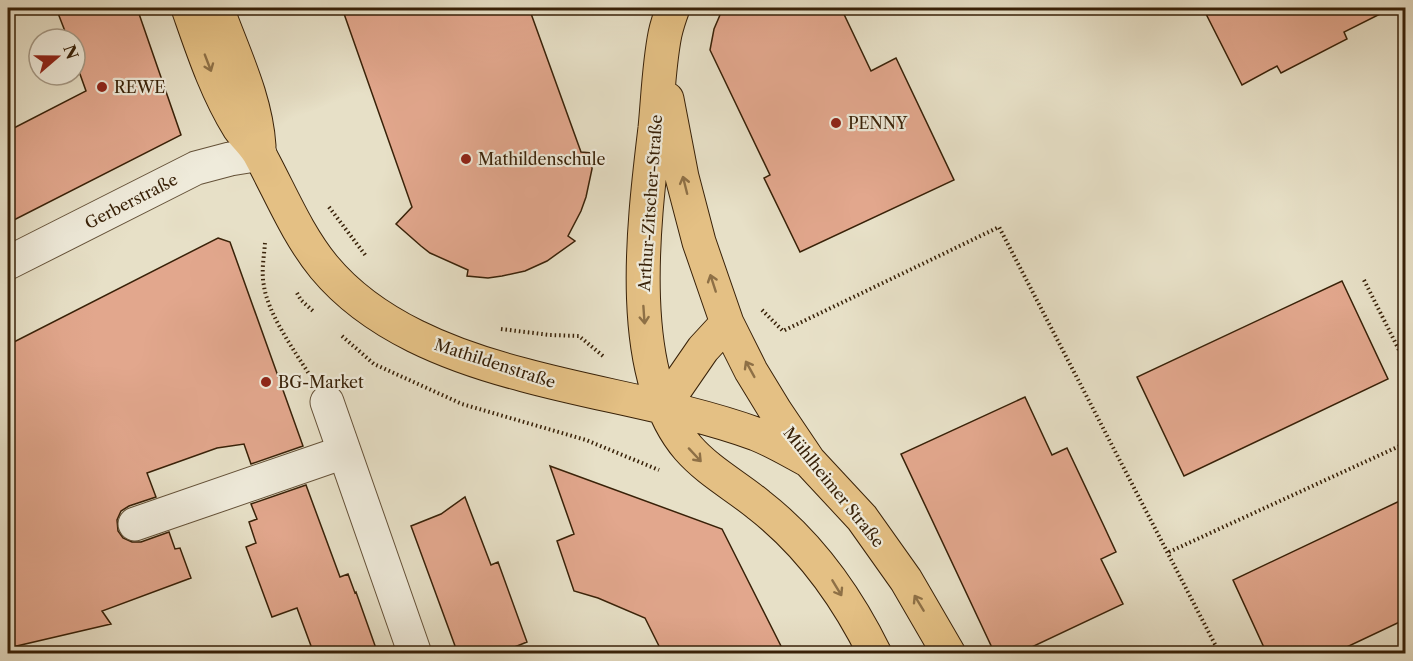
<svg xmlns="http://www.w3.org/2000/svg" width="1413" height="661" font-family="'Libre Caslon Text',serif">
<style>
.building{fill:#e2a78d;stroke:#382108;stroke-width:1.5}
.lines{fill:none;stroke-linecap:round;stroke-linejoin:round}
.minor-casing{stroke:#645138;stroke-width:35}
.major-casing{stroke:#382108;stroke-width:35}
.path{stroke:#382108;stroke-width:4;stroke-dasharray:1.5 3;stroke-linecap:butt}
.minor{stroke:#efebdb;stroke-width:33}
.major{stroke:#e4c084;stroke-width:33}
.oneway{stroke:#8e7046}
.poi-dot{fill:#8f2418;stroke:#efebdb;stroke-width:2}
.labels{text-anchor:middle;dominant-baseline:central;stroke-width:4.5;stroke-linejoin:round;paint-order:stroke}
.poi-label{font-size:16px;fill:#382108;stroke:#efebdb;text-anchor:start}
.street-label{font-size:16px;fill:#382108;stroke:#efebdb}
</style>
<rect width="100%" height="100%" fill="#e7e0c7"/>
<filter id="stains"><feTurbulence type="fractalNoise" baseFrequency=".00333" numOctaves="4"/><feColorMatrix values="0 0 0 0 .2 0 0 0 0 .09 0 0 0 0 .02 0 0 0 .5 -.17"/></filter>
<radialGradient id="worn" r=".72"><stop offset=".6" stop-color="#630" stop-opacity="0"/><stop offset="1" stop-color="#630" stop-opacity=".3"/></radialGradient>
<path class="building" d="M 56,8 L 137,8 L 181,135 L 8,223 L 8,131 L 86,91 L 75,60 L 75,39 L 68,39 Z
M 342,8 L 529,8 L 581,152 L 592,153 L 592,169 L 586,197 L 581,211 L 568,236 L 575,241 L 547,261 L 525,271 L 502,276 L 488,278 L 467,276 L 468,270 L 430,253 L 421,246 L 396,224 L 412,207 Z
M 723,8 L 841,8 L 871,71 L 896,58 L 954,180 L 800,252 L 764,178 L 770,175 L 710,50 L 714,29 Z
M 1203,8 L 1392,8 L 1344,32 L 1347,39 L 1281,73 L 1277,66 L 1242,85 Z
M 218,238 L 230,242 L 303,446 L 251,464 L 244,444 L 217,448 L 147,473 L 156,497 L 129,506 L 121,511 L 117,520 L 118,531 L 123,538 L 132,542 L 141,542 L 169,532 L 175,549 L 180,548 L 191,578 L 102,611 L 111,624 L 8,648 L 8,345 Z
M 1342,281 L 1388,379 L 1184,476 L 1137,377 Z
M 1025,397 L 1052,455 L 1067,448 L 1103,524 L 1116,552 L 1101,559 L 1123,604 L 1017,654 L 995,654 L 901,454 Z
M 550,466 L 722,529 L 785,654 L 663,654 L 645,618 L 598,598 L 574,591 L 557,541 L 574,534 Z
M 306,485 L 340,577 L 348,574 L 355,593 L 356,592 L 378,654 L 314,654 L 297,608 L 272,617 L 246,547 L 256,543 L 249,522 L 257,519 L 251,504 Z
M 465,497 L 491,565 L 498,562 L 527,642 L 497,654 L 458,654 L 411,526 L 441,514 Z
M 1406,498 L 1406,619 L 1332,654 L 1267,654 L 1233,580 Z"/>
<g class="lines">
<defs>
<path id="minor" d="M 8,263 L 196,168 L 230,159 L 260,154
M 327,402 L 415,654
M 135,524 L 344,452"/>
<path id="major" d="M 188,8 C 202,48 216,91 239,128 C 246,138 256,146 261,157 C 281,194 297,234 324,267 C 373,326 451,356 524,375 C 601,396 681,407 756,434 C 774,441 792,452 809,461
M 217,8 C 233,53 256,98 259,146
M 673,8 C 670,16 667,25 665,34 C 659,64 658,97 655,128 C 644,220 624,373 688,448 C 708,471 736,486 759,505 C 809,544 847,597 875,654
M 667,99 L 682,177 L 699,242 L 727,323 L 751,371 L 776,412 L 809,461 L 862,518 L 906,580 L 949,654
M 663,407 L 703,349 L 727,323"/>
</defs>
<use href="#minor" class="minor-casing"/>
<use href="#major" class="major-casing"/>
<path class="path" d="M 329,207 L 366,256
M 265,243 C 264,257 261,272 264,286 C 268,314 294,350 309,374
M 1364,280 L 1406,364
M 297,293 L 301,300 L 314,312
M 762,310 L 783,331 L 999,227 L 1220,654
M 501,329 L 550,335 L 579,336 L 603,356
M 342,336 L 374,364 L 462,404 L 586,440 L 659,470
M 1169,552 L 1406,443"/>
<use href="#minor" class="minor"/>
<use href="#major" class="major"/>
</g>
<defs><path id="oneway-shaft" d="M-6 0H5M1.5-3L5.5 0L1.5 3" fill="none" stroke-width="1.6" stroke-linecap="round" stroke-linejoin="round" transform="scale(1.5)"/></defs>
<g class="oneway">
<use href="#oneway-shaft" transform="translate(208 63) rotate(69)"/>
<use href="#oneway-shaft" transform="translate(685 185) rotate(-104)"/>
<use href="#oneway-shaft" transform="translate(713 283) rotate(-108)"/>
<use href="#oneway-shaft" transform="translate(644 315) rotate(86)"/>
<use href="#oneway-shaft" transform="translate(750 369) rotate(-119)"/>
<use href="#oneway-shaft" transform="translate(695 455) rotate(47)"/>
<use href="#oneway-shaft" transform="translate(837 588) rotate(59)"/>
<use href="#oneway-shaft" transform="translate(919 603) rotate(-121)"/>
</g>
<g class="poi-dot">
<circle cx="102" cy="87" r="6"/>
<circle cx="836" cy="123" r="6"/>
<circle cx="466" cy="159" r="6"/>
<circle cx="266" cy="382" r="6"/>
</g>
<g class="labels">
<g class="poi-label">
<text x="114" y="87">REWE</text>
<text x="848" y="123">PENNY</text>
<text x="478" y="159">Mathildenschule</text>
<text x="278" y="382">BG-Market</text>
</g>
<g class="street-label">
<text transform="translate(131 201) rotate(-27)">Gerberstraße</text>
<text transform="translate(650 203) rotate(-86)">Arthur-Zitscher-Straße</text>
<text transform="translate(495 363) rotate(18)">Mathildenstraße</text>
<text transform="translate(834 487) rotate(51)">Mühlheimer Straße</text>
</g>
</g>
<rect width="1413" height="661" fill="none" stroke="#e7e0c7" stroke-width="30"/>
<rect x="9" y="9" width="1395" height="643" fill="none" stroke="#382108" stroke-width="3"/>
<rect x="15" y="15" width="1383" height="631" fill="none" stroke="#382108" stroke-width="1.5"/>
<g transform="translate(57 57) rotate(70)"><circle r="28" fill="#efebdb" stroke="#a69a87" stroke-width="1.5"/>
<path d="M0-4.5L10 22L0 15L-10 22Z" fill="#8f2418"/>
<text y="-9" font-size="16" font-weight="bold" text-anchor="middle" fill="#382108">N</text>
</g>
<rect width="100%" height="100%" filter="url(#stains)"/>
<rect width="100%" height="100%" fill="url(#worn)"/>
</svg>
